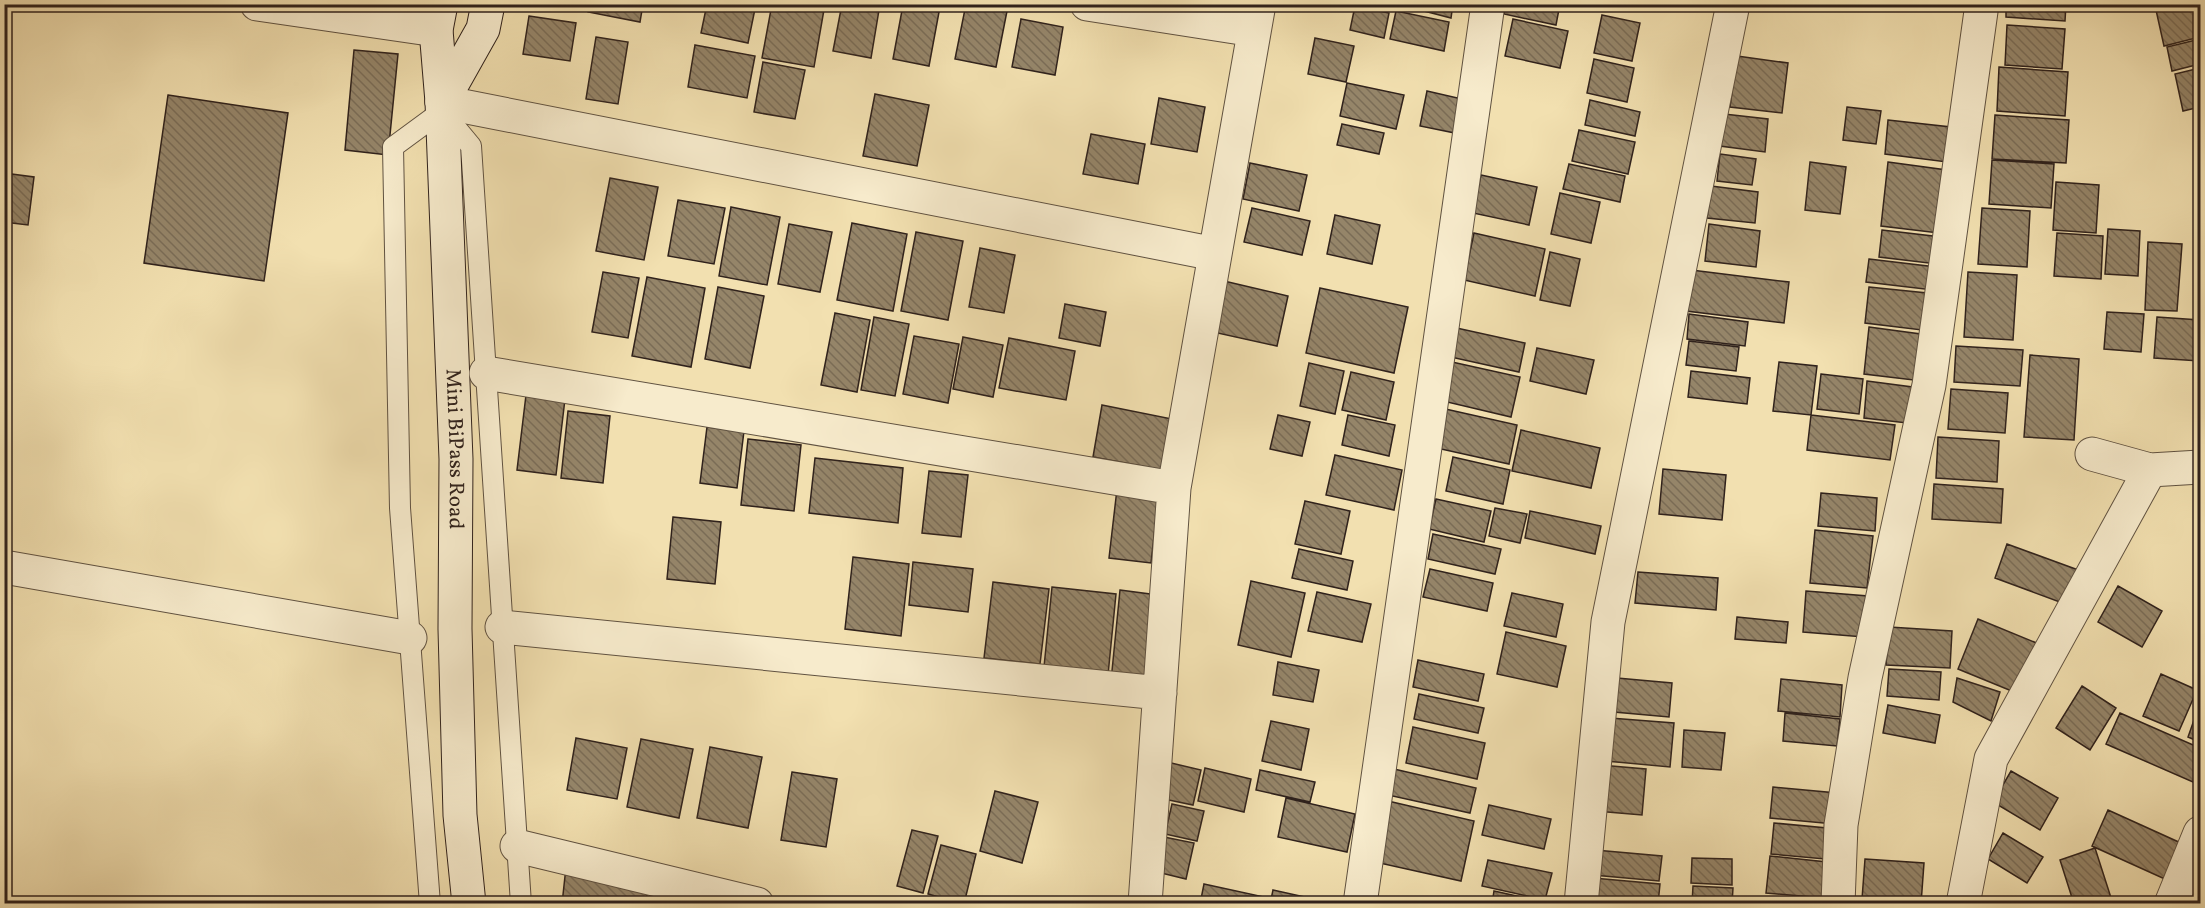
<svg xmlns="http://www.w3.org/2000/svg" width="2205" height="908" font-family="Vollkorn,serif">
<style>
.building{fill:url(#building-back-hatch);stroke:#30221c;stroke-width:1.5}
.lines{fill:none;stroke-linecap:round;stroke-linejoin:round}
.lane-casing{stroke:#605241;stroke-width:22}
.street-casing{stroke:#605241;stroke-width:35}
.secondary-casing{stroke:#30221c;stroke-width:35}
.lane{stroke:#f7ebcc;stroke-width:20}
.street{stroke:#f7ebcc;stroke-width:33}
.secondary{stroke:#f7ebcc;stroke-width:33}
.labels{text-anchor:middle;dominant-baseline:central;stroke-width:6;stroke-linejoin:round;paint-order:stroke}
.street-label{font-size:21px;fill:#30221c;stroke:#f7ebcc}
</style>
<defs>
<pattern id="building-back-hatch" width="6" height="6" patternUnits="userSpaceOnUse" patternTransform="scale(1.5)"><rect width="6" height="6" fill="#958569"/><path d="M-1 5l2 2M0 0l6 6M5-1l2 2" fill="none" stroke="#7a6c56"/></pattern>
</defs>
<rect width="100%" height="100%" fill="#f2e0b0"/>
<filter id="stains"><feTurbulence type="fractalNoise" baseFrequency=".00333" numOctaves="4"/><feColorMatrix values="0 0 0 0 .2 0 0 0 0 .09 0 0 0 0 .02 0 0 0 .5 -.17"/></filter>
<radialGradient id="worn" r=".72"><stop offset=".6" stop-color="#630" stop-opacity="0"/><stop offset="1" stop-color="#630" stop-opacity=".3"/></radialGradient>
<path class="building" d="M 589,4 L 643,4 L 640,22 L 588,12 Z
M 707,4 L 756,4 L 748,43 L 701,33 Z
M 772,4 L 825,4 L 814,67 L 762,58 Z
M 842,4 L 880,4 L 871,58 L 833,51 Z
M 966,4 L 1007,11 L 996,67 L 955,59 Z
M 1397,4 L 1453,4 L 1451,18 Z
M 1506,4 L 1560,4 L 1556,25 L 1504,14 Z
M 2006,4 L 2066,4 L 2065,21 L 2006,17 Z
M 2179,4 L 2200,4 L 2200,37 L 2164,46 L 2156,10 Z
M 903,5 L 939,12 L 929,66 L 893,59 Z
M 1355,6 L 1389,13 L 1384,38 L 1350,30 Z
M 1396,11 L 1449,22 L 1444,51 L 1390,39 Z
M 1602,15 L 1640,23 L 1632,61 L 1594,53 Z
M 529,16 L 576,23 L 570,61 L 523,54 Z
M 1021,19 L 1063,27 L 1055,75 L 1012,67 Z
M 1513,19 L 1568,31 L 1560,68 L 1505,56 Z
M 2007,25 L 2065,29 L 2062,69 L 2005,65 Z
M 596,37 L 628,42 L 618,104 L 586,99 Z
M 1315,38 L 1354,46 L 1346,82 L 1308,74 Z
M 2200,39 L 2200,64 L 2172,71 L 2167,47 Z
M 695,45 L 755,56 L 747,98 L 688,87 Z
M 354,50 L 398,54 L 388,155 L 345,150 Z
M 1737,56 L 1788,63 L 1782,113 L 1730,107 Z
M 1594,59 L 1634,68 L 1627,102 L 1587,93 Z
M 763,62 L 805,70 L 795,119 L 754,112 Z
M 1999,67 L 2068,72 L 2065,116 L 1997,111 Z
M 2200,68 L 2200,107 L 2183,111 L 2175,74 Z
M 1347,83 L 1404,95 L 1396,129 L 1340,116 Z
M 1427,91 L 1462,99 L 1455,133 L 1420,126 Z
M 875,94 L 929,105 L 917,166 L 863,156 Z
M 168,95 L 288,113 L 264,281 L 144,263 Z
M 1159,98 L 1205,107 L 1197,152 L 1151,144 Z
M 1590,100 L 1640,112 L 1635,136 L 1585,125 Z
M 1847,107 L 1881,111 L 1876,144 L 1843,140 Z
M 1724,114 L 1768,119 L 1765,152 L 1720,146 Z
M 1995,115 L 2069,120 L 2066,163 L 1992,159 Z
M 1888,120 L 1951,127 L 1947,162 L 1885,154 Z
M 1342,124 L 1384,133 L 1379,154 L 1337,145 Z
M 1579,130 L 1635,142 L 1628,174 L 1572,161 Z
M 1091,134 L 1145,144 L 1138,184 L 1083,174 Z
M 1720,154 L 1756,159 L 1752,185 L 1717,181 Z
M 1992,160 L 2054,164 L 2051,208 L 1989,204 Z
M 1810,162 L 1846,167 L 1840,214 L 1805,210 Z
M 1888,162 L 1954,171 L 1947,234 L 1881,226 Z
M 1250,163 L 1307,175 L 1299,211 L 1243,199 Z
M 1569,164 L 1625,176 L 1620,202 L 1563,189 Z
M 4,173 L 34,177 L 28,225 L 4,222 Z
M 1481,175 L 1537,187 L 1529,225 L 1473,213 Z
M 610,178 L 658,187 L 644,260 L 596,251 Z
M 2056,182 L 2099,185 L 2096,233 L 2053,230 Z
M 1711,186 L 1758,192 L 1755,223 L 1707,218 Z
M 1560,193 L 1600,202 L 1591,243 L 1551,234 Z
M 678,200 L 725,208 L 714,264 L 668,256 Z
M 731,207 L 780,217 L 767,285 L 719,276 Z
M 1252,208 L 1310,221 L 1302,255 L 1244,242 Z
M 1982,208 L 2030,211 L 2027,267 L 1978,264 Z
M 1335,215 L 1380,225 L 1372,264 L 1327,254 Z
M 852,223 L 907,234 L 893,311 L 837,300 Z
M 789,224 L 832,232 L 820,292 L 778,284 Z
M 1709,224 L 1760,231 L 1756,267 L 1705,261 Z
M 2108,229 L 2140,231 L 2138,276 L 2105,274 Z
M 1882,230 L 1941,237 L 1937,264 L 1879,257 Z
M 916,232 L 963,241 L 948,320 L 901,311 Z
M 1474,233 L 1545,249 L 1535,296 L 1464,280 Z
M 2057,233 L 2103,236 L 2101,279 L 2054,276 Z
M 2148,242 L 2182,244 L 2177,311 L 2145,310 Z
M 980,248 L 1015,255 L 1004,313 L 969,307 Z
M 1550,252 L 1580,259 L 1570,306 L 1540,300 Z
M 1869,259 L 1936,267 L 1933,290 L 1866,282 Z
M 1683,269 L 1789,282 L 1784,323 L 1678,310 Z
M 603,272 L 639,278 L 628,338 L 592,332 Z
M 1968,272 L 2017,275 L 2013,340 L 1964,337 Z
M 647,277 L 705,288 L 691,367 L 632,356 Z
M 1224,281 L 1288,296 L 1277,346 L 1213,332 Z
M 718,287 L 764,296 L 750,368 L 705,359 Z
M 1869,287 L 1927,293 L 1922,330 L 1865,323 Z
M 1320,288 L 1408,307 L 1394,373 L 1306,353 Z
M 1065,304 L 1106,312 L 1100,346 L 1059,338 Z
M 2107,312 L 2144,314 L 2141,352 L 2104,349 Z
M 835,313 L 870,320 L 857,392 L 821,385 Z
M 1689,314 L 1748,322 L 1745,346 L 1687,339 Z
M 874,317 L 909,324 L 895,396 L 861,390 Z
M 2157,317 L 2200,320 L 2200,361 L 2154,358 Z
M 1452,327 L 1525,343 L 1519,372 L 1446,356 Z
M 1869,327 L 1928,335 L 1922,381 L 1864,374 Z
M 914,336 L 959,344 L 948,403 L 903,394 Z
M 963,337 L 1003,345 L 993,397 L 953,389 Z
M 1009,338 L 1075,351 L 1066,400 L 999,388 Z
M 1689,341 L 1739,347 L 1736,371 L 1686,365 Z
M 1956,346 L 2023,350 L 2020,386 L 1954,382 Z
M 1537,348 L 1594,360 L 1586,394 L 1530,381 Z
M 2030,355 L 2079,359 L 2074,440 L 2024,437 Z
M 1452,362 L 1520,377 L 1511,417 L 1443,401 Z
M 1779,362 L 1817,366 L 1811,415 L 1773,411 Z
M 1309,363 L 1344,371 L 1335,414 L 1300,406 Z
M 1691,371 L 1750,378 L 1747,404 L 1688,397 Z
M 1351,372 L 1394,382 L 1386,420 L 1342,410 Z
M 1821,374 L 1863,379 L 1859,414 L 1817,409 Z
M 1867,381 L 1920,388 L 1916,424 L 1864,418 Z
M 1951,389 L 2008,393 L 2005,433 L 1948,429 Z
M 526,395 L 565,399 L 556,475 L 517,470 Z
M 1102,405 L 1172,419 L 1162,470 L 1093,457 Z
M 1441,408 L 1517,425 L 1509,464 L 1432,447 Z
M 568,411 L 610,416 L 603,483 L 561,478 Z
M 1278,415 L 1310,422 L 1302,456 L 1270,449 Z
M 1348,415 L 1395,425 L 1389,456 L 1342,445 Z
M 1811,415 L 1895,425 L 1890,460 L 1807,450 Z
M 707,427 L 744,431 L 737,488 L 700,483 Z
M 1521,430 L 1600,448 L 1591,488 L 1512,471 Z
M 1938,437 L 1999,441 L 1997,482 L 1936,478 Z
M 748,439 L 801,445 L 794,511 L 741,505 Z
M 1335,455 L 1402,470 L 1394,510 L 1326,495 Z
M 1453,457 L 1510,470 L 1503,504 L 1446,491 Z
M 815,458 L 903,468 L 898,523 L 809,513 Z
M 1663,469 L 1726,475 L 1722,520 L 1659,514 Z
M 929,471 L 968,475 L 961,537 L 922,533 Z
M 1934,484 L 2003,489 L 2001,523 L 1932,519 Z
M 1117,489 L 1159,494 L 1151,563 L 1109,558 Z
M 1821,493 L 1877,498 L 1875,531 L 1818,526 Z
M 1436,499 L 1491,511 L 1484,542 L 1429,529 Z
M 1305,501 L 1350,511 L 1341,554 L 1295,544 Z
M 1495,508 L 1527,514 L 1520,543 L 1489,536 Z
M 1530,511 L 1601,526 L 1595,554 L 1525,538 Z
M 673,517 L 721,522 L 715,584 L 667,579 Z
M 1815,530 L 1873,536 L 1867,588 L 1810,583 Z
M 1433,534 L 1501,549 L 1495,574 L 1428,559 Z
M 2007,544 L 2081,571 L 2068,605 L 1995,578 Z
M 1299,549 L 1353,561 L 1347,590 L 1292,578 Z
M 853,557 L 909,564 L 901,636 L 845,629 Z
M 913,562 L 973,569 L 968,612 L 909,605 Z
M 1430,569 L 1493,583 L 1487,611 L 1423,597 Z
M 1638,572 L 1718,578 L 1716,610 L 1635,603 Z
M 1251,581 L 1305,593 L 1291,657 L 1238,645 Z
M 993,582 L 1049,589 L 1040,664 L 984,658 Z
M 2118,586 L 2162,611 L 2142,647 L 2098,622 Z
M 1052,587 L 1116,594 L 1108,675 L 1044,667 Z
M 1120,590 L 1165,596 L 1155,686 L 1111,681 Z
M 1806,591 L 1868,596 L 1864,637 L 1803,632 Z
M 1317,592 L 1371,604 L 1362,642 L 1308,631 Z
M 1512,593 L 1563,604 L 1556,637 L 1504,626 Z
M 1737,617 L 1788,622 L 1786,643 L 1735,639 Z
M 1978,619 L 2039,644 L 2019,694 L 1958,669 Z
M 1889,627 L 1952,631 L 1950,668 L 1886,665 Z
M 1506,632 L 1566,646 L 1557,687 L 1497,674 Z
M 1418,660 L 1484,674 L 1478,701 L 1413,687 Z
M 1278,662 L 1319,670 L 1313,702 L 1273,695 Z
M 1889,669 L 1941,672 L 1939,700 L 1887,696 Z
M 2161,674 L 2197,690 L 2179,731 L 2143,716 Z
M 1617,678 L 1672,683 L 1669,717 L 1614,712 Z
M 1957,678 L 2000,692 L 1991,721 L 1953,702 Z
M 1781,679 L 1842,685 L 1840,717 L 1778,711 Z
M 2082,686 L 2116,708 L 2090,750 L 2056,728 Z
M 1419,694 L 1484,708 L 1478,733 L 1414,719 Z
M 2200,703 L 2200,742 L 2188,737 Z
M 1888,705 L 1940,715 L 1935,743 L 1883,733 Z
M 1785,713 L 1840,719 L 1837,746 L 1783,741 Z
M 2120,713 L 2200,748 L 2200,764 L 2193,782 L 2106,744 Z
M 1610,718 L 1674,723 L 1670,767 L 1606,761 Z
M 1271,721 L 1309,729 L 1301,770 L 1262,761 Z
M 1413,727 L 1485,743 L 1477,779 L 1406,763 Z
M 1684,730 L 1725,733 L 1721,770 L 1682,767 Z
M 576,738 L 627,748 L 617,799 L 567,790 Z
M 641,739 L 693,749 L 679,818 L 627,807 Z
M 710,747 L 762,757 L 748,828 L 697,818 Z
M 1167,762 L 1201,770 L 1193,805 L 1159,798 Z
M 1600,765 L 1646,769 L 1642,815 L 1596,811 Z
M 1205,768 L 1251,779 L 1244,812 L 1198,801 Z
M 1394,769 L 1476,788 L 1470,813 L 1388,795 Z
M 1260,770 L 1315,782 L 1310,802 L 1256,790 Z
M 2011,771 L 2058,798 L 2040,830 L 1993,802 Z
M 792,772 L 837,779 L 826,847 L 781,840 Z
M 1773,787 L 1837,793 L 1834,824 L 1770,818 Z
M 995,791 L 1038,802 L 1022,863 L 980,851 Z
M 1286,798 L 1355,814 L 1347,852 L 1278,837 Z
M 1388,801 L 1474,821 L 1461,881 L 1375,862 Z
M 1172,804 L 1204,811 L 1197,841 L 1165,834 Z
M 1489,805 L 1551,819 L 1544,849 L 1482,835 Z
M 2108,810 L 2183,844 L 2167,880 L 2092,846 Z
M 1774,823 L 1827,828 L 1825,859 L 1771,854 Z
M 912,830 L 938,836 L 923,893 L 897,886 Z
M 2003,833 L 2043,857 L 2027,883 L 1988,859 Z
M 1164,837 L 1194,843 L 1186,879 L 1157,872 Z
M 941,845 L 976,854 L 964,904 L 928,894 Z
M 2095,848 L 2113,904 L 2074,904 L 2060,860 Z
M 1595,850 L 1662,856 L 1659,881 L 1593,875 Z
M 1770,856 L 1827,862 L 1824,898 L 1766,893 Z
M 1692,858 L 1732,859 L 1732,885 L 1691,883 Z
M 1865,859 L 1924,863 L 1921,904 L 1862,899 Z
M 1488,860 L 1552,873 L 1545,900 L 1482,886 Z
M 566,867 L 649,877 L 646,904 L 562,904 Z
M 1593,878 L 1660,884 L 1658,904 L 1592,901 Z
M 1204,884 L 1264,897 L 1263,904 L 1200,904 Z
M 1693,886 L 1733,888 L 1732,904 L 1692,904 Z
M 1273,890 L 1314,899 L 1313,904 L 1270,904 Z
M 1494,891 L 1545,902 L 1545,904 L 1492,904 Z"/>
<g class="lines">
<defs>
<path id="lane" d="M 430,904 L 400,508 L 393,147 L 442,111 L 471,146 L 521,904"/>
<path id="street" d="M 257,4 L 436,30
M 1087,4 L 1254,30
M 442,102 L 1215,254
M 486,373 L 1174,488
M 2092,454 L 2150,470 L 2200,467
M 4,567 L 410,638
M 502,627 L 1160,693
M 517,846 L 757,904
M 1145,904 L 1174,488 L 1259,4
M 1360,904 L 1488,4
M 1581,904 L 1608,622 L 1733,4
M 1838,904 L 1841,825 L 1865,678 L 1929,385 L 1982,4
M 1963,904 L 1991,759 L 2150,470
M 2171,904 L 2200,833"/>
<g id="secondary">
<path id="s1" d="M 441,4 L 436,30 L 442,102 L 456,459 L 455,629 L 460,815 L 469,904"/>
<path d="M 442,102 L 483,29 L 488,4"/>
</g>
</defs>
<use href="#lane" class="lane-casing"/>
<use href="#street" class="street-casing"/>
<use href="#secondary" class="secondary-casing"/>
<use href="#lane" class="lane"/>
<use href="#street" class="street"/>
<use href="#secondary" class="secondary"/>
</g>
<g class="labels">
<g class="street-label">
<text stroke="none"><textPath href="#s1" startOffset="446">Mini BiPass Road</textPath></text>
</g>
</g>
<rect width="2205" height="908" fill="none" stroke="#f2e0b0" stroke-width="24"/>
<rect x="6" y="6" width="2193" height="896" fill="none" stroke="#30221c" stroke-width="3"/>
<rect x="12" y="12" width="2181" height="884" fill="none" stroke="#30221c" stroke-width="1.5"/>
<rect width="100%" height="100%" filter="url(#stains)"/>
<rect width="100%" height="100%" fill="url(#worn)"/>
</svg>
